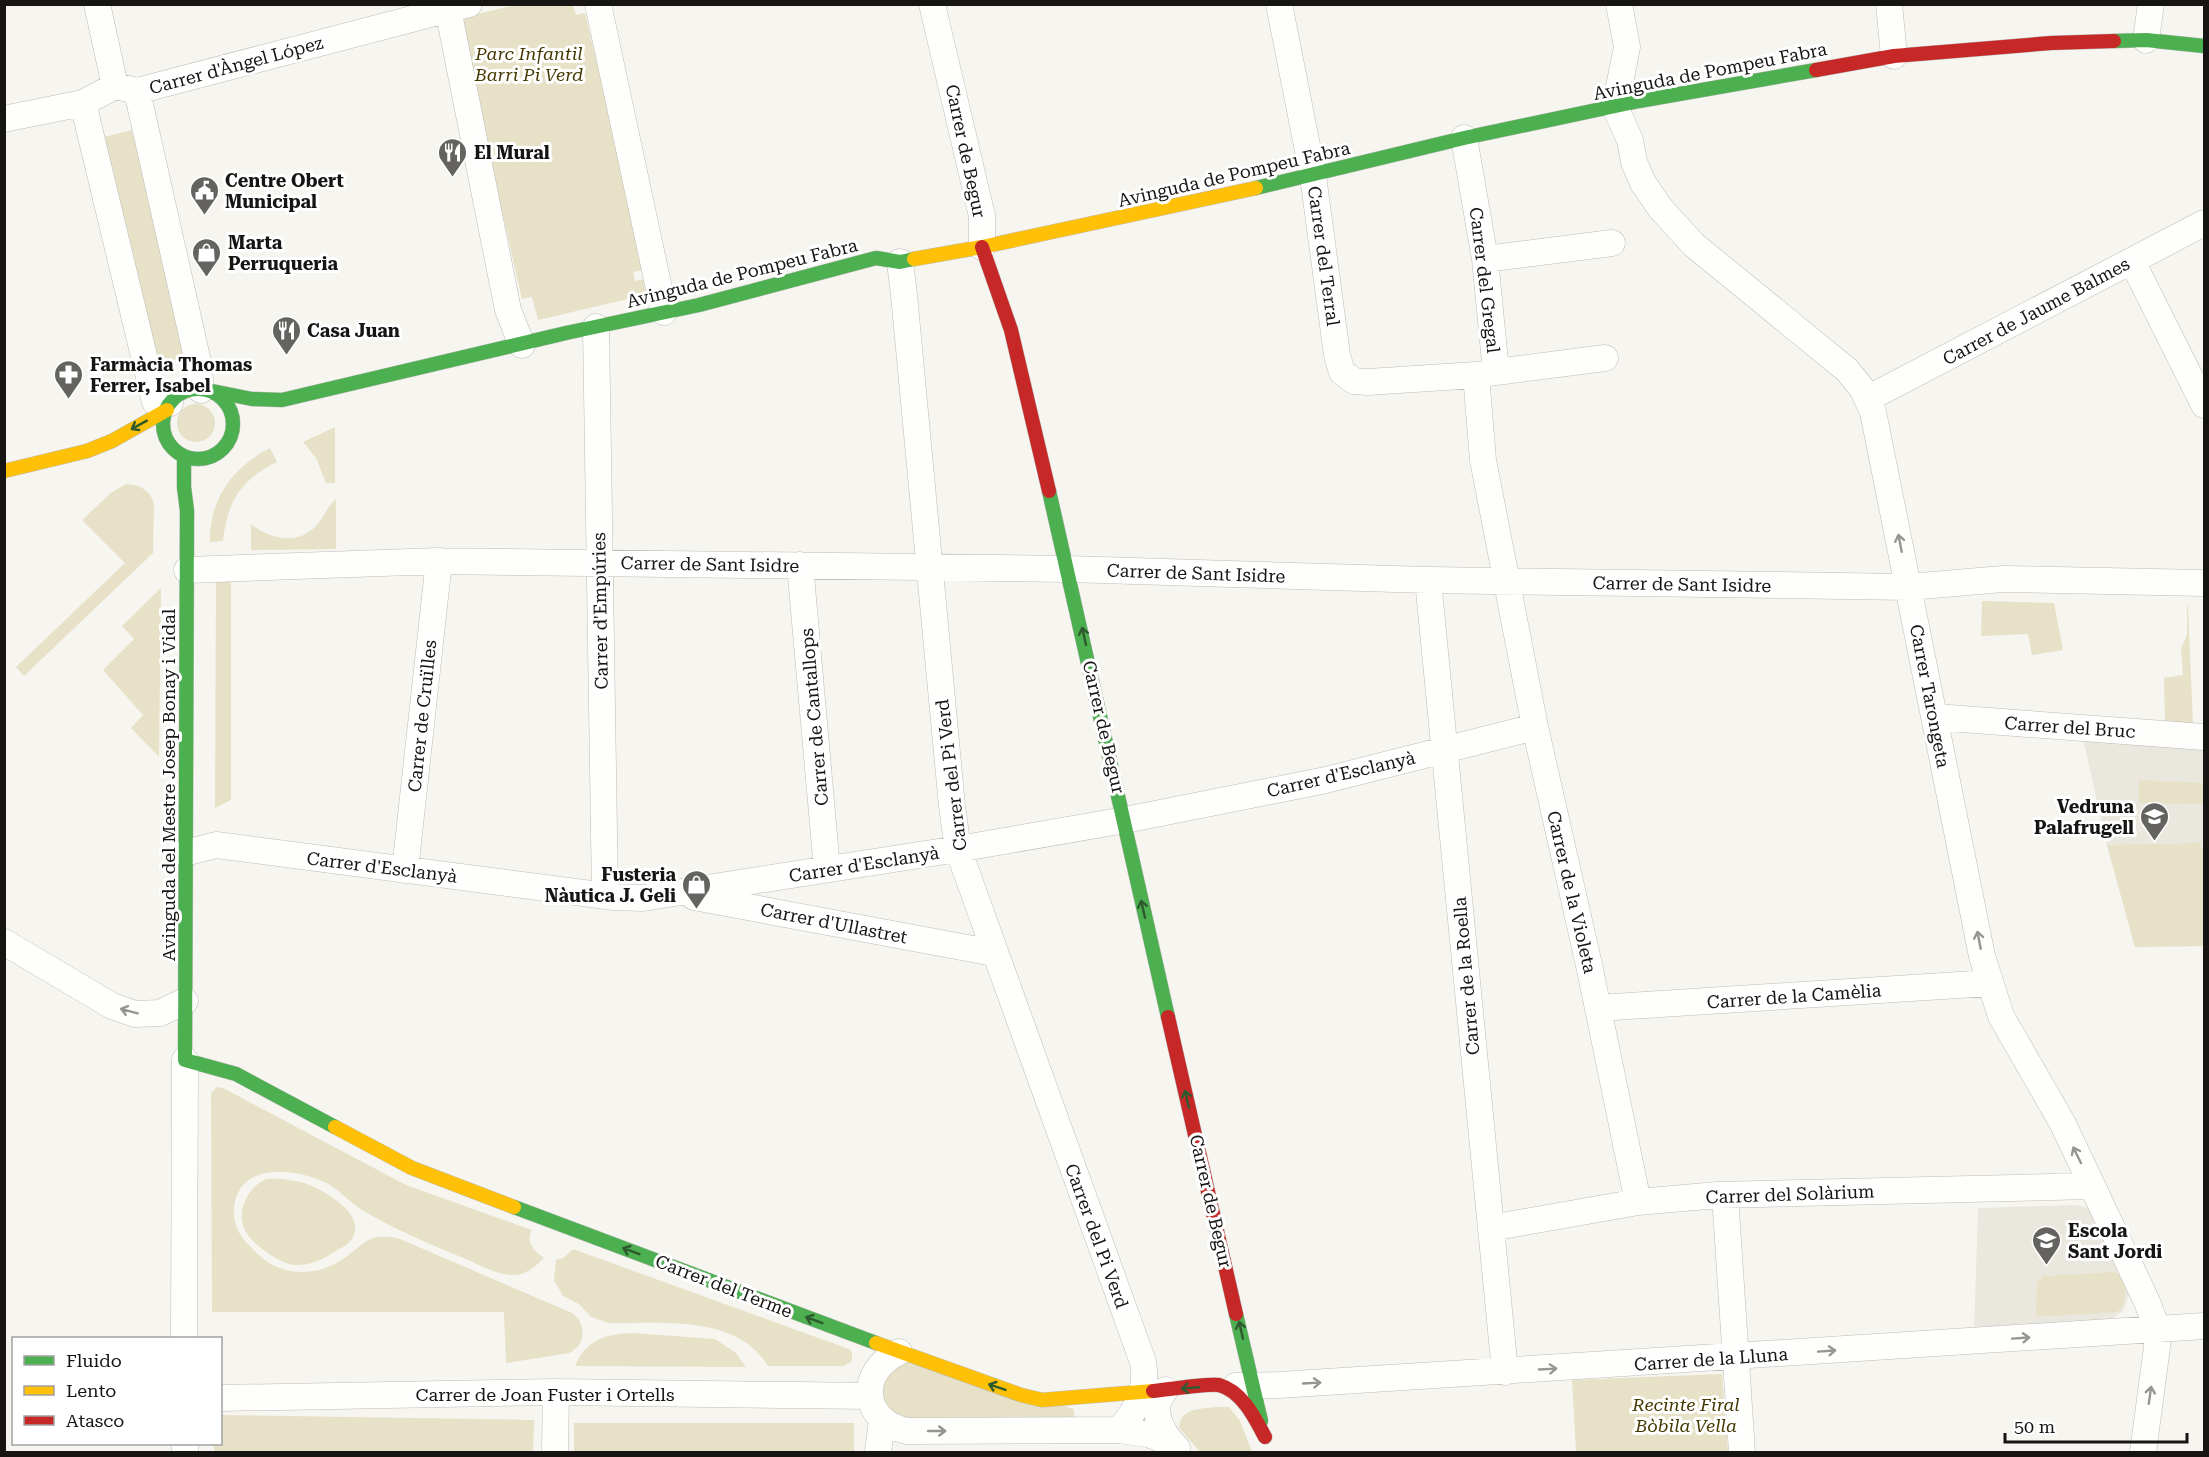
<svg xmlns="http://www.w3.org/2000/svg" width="2209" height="1457" font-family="'Roboto Serif',serif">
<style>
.built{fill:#eae8de}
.green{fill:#e7e1c7}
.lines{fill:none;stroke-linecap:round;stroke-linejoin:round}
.street-casing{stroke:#bdbcb8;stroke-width:27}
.fast-casing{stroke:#bdbcb8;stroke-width:15}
.slow-casing{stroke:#bdbcb8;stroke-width:15}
.jam-casing{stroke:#bdbcb8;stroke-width:15}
.street{stroke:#fefefd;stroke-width:26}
.fast{stroke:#4caf50;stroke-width:14}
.slow{stroke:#ffc107;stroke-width:14}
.jam{stroke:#c62828;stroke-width:14}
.oneway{stroke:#2e5a2e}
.oneway2{stroke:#969594}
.labels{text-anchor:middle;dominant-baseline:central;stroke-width:6;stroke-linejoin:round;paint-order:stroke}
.park-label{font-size:18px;font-style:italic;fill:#453901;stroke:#fff}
.street-label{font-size:18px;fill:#161513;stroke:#fff}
.poi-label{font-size:18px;font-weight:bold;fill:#161513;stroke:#fff;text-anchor:start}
</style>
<rect width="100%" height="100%" fill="#f6f5f0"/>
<path class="built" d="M 2083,739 L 2204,748 L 2204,946 L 2135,947 L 2107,845 Z
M 2076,1205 L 2089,1208 L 2129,1293 L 2123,1311 L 2107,1323 L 1974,1332 L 1978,1208 Z"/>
<path class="green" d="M 515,5 L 573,5 L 576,15 L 585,13 L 646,269 L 633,272 L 635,281 L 650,278 L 650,290 L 645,295 L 538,320 L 532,297 L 522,299 L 463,42 L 460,21 L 465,17 Z
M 132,130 L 185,357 L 153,365 L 99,138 Z
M177 423a19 19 0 1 1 38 0a19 19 0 1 1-38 0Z
M 335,427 L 335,483 L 326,483 L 316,458 L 303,442 Z
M 270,448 L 277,462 C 241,479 227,502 223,541 L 210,542 C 209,499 233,467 270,448 Z
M 126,484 C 141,485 150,490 154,504 L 153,553 L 24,676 L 16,667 L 125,563 L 82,520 L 112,492 Z
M 336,499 L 336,549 L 251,550 L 251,524 C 269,539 297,546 316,526 C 324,517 327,507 336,499 Z
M 231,580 L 231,800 L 215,808 L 216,581 Z
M 161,588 L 159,757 L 131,728 L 143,715 L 103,670 L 134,639 L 122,626 Z
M 1982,601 L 2054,603 L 2063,650 L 2032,655 L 2028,634 L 1981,636 Z
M 2187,605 L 2188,606 L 2193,725 L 2165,723 L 2164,678 L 2183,675 L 2181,649 L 2187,635 Z
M 2139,780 L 2204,783 L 2204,804 L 2139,803 Z
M 2201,843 L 2201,848 L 2204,848 L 2204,946 L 2135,947 L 2107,845 Z
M 217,1087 L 223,1088 L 406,1185 L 532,1230 C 525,1242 534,1251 544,1258 C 535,1267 526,1275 513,1275 C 497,1275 480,1265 466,1259 C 430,1244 395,1230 362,1210 C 348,1201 337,1187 322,1181 C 289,1167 233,1163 234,1214 C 235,1233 246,1243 259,1255 C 281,1276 314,1277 340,1261 C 363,1247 367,1230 400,1239 L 572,1313 C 587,1324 586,1345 569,1353 L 506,1363 L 504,1312 L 212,1312 L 211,1093 Z
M 266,1179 C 280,1178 294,1180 307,1184 C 326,1191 369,1216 351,1240 C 348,1245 341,1248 336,1251 C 323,1259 311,1266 294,1265 C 285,1264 277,1259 269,1254 C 261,1248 251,1241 246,1232 C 235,1212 247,1188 266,1179 Z
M 573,1249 L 849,1349 L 852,1352 L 852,1361 L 844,1366 L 768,1366 C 736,1314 662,1324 609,1323 L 591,1317 L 579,1304 L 563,1296 L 554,1280 L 556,1260 L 563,1258 Z
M 2116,1272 C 2127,1282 2129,1302 2117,1312 L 2036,1317 L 2037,1281 L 2041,1281 L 2042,1276 Z
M 633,1333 L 715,1339 L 736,1353 L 746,1367 L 575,1366 C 587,1339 606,1334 633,1333 Z
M 898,1360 L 1074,1409 L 1074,1422 L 914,1424 L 886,1412 L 881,1384 Z
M 1722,1374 L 1728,1452 L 1576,1452 L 1572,1380 Z
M 1216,1407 L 1229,1407 L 1240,1421 L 1252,1452 L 1200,1452 L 1179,1428 C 1180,1408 1200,1409 1216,1407 Z
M 221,1415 L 534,1420 L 533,1452 L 214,1452 L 214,1444 L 220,1444 Z
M 574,1423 L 854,1423 L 854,1452 L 574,1452 Z"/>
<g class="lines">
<defs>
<path id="street" d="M 97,4 L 115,86
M 598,4 L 664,312
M 932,4 L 982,216 L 982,247
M 1279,4 L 1313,176 L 1337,355 L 1342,372 L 1354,381 L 1368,382 L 1476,375
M 1619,4 L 1627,47 L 1615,107 L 1630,140 L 1634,162 L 1643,183 L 1661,209 L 1694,245 L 1847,370 L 1863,390 L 1873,412 L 1982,956 L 2001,1016 L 2063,1124 L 2147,1302 L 2157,1328 L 2157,1347 L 2143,1452
M 1889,4 L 1894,56
M 448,9 L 508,310 L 522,345
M 2146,40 L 2151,4
M 137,91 L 198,362 L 201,390
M 83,103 L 155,402 L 170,403
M 4,119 L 83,103 L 115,86 L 137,91 L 469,4
M 1464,138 L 1485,259 L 1496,372 L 1476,375 L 1483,460 L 1535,727 L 1589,965 L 1638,1202
M 1485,259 L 1612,243
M 2132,261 L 2204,405
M 900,262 L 904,295 L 952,806 L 958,849 L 1143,1362 C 1148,1389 1137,1410 1119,1430
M 596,327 L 605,896
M 1496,372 L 1605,358
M 1867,399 L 2204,223
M 800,565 L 827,869
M 187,570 L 439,561 L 1068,569 L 1428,580 L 1909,587 L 2003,579 L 2204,583
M 1428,580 L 1505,1372
M 1935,717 L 2204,737
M 185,853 L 216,845 L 614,897 L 643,898 L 958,849 L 1125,820 L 1326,780 L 1535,727
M 405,870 L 439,561
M 694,897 L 994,953
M 4,942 L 112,1006 L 135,1014 L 160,1013 L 185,1001
M 1598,1008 L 1990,983
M 1725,1195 L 1742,1452
M 1491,1228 L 1638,1202 L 1718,1195 L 2092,1186
M 184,1338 L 185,1060
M 899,1352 C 857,1372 861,1421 907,1431 L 1119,1430 L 1148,1434 L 1171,1443
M 1236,1386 L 1279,1385 L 2204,1326
M 1165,1390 C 1163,1394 1158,1399 1158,1403 C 1154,1419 1166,1438 1177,1448
M 220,1398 L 556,1392 L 870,1396
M 185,1444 L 185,1452
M 555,1452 L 556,1392
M 878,1452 L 882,1420"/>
<path id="fast" d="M 2114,41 L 2146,40 L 2204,46
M 1256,188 L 1464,138 L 1639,101 L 1816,70
M163 424a35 35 0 1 1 70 0a35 35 0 1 1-70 0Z
M 207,390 L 252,399 L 282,400 L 566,333 L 699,305 L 876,258 L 900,262 L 914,259
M 184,456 L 184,487 L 187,511 L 185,1060 L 236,1074 L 335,1127
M 1049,491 L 1168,1017
M 514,1207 L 876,1343
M 1236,1314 L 1261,1421"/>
<path id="slow" d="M 914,259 L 982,247 L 1256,188
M 4,471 L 87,451 L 112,441 L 167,410
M 335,1127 L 412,1168 L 514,1207
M 876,1343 L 1021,1395 L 1042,1400 L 1153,1391"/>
<path id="jam" d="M 1816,70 L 1894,56 L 2051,43 L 2114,41
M 982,247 L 1011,330 L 1049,491
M 1168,1017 L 1236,1314
M 1153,1391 C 1166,1390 1208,1383 1219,1385 C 1242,1391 1255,1418 1265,1437"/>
</defs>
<use href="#street" class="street-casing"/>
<use href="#fast" class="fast-casing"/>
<use href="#slow" class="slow-casing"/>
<use href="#jam" class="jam-casing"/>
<use href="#street" class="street"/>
<use href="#fast" class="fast"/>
<use href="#slow" class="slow"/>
<use href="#jam" class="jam"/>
</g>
<defs><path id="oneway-shaft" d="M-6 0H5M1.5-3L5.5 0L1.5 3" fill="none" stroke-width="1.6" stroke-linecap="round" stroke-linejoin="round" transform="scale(1.5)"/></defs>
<g class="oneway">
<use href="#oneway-shaft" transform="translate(139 425) rotate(151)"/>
<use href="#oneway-shaft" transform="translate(1084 636) rotate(-103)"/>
<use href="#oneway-shaft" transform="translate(1143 909) rotate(-103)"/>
<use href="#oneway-shaft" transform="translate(1187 1099) rotate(-103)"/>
<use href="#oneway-shaft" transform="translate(631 1251) rotate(-159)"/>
<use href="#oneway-shaft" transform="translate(814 1320) rotate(-159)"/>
<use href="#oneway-shaft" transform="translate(1241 1330) rotate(-103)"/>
<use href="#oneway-shaft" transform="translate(997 1387) rotate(-161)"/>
<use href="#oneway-shaft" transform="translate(1190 1388) rotate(175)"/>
</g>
<g class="oneway2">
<use href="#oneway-shaft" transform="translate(1900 543) rotate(-101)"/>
<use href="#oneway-shaft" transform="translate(1979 940) rotate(-101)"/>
<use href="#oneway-shaft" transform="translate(129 1011) rotate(-165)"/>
<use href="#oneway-shaft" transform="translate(2077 1155) rotate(-116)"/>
<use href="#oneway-shaft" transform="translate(2021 1338) rotate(-4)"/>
<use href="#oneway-shaft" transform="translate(1827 1351) rotate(-4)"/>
<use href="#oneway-shaft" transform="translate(1548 1369) rotate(-3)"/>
<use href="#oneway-shaft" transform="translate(1312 1383) rotate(-3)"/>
<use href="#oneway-shaft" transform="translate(2150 1395) rotate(-82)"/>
<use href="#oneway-shaft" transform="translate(937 1431)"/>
</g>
<defs>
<symbol id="restaurant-pin" viewBox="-11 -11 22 30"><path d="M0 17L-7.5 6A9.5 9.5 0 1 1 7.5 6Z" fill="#646360" stroke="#fff"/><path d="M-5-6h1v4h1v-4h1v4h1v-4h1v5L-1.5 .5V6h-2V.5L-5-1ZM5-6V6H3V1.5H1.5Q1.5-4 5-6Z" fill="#fff"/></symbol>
<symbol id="civic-pin" viewBox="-11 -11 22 30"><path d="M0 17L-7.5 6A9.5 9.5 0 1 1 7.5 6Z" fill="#646360" stroke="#fff"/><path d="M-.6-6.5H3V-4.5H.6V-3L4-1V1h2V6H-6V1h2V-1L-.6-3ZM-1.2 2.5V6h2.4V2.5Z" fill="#fff"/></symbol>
<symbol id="shop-pin" viewBox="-11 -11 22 30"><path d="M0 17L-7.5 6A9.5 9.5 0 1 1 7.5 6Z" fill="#646360" stroke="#fff"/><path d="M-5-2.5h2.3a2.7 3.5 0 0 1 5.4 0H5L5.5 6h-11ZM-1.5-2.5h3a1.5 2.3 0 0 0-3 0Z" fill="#fff"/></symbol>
<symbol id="pharmacy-pin" viewBox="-11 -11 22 30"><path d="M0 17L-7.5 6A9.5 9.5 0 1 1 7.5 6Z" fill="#646360" stroke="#fff"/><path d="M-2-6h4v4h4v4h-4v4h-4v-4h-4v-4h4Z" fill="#fff"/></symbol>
<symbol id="school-pin" viewBox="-11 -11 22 30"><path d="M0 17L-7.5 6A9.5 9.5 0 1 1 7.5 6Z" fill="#646360" stroke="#fff"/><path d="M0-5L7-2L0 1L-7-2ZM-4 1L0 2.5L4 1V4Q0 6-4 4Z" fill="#fff"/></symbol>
</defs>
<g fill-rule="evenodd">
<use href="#restaurant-pin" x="436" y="136" width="33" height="45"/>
<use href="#civic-pin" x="188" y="174" width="33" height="45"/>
<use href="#shop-pin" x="190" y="236" width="33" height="45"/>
<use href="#restaurant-pin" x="270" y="314" width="33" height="45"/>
<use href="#pharmacy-pin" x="52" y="358" width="33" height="45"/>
<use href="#school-pin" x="2138" y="800" width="33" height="45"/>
<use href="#shop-pin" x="680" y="868" width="33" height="45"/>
<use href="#school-pin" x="2030" y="1224" width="33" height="45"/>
</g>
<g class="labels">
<g class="park-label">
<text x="529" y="53">Parc Infantil<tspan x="529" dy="21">Barri Pi Verd</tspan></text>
<text x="1686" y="1404">Recinte Firal<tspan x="1686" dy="21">Bòbila Vella</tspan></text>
</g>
<g class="street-label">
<text transform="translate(236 65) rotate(-15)">Carrer d'Àngel López</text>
<text transform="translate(1710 71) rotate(-11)">Avinguda de Pompeu Fabra</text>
<text transform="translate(966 151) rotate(78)">Carrer de Begur</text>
<text transform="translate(1234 174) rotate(-13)">Avinguda de Pompeu Fabra</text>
<text transform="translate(1324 256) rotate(82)">Carrer del Terral</text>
<text transform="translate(742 273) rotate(-14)">Avinguda de Pompeu Fabra</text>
<text transform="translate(1485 280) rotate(83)">Carrer del Gregal</text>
<text transform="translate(2036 311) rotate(-28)">Carrer de Jaume Balmes</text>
<text transform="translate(710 564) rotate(1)">Carrer de Sant Isidre</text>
<text transform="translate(1196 573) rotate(2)">Carrer de Sant Isidre</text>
<text transform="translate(1682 584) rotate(1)">Carrer de Sant Isidre</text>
<text transform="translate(600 611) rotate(-91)">Carrer d'Empúries</text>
<text transform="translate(1930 696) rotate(79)">Carrer Tarongeta</text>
<text transform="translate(422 716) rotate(-84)">Carrer de Cruïlles</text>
<text transform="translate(814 717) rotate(-95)">Carrer de Cantallops</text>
<text transform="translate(1104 727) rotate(77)">Carrer de Begur</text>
<text transform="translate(2070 727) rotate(4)">Carrer del Bruc</text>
<text transform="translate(1341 774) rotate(-13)">Carrer d'Esclanyà</text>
<text transform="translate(951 775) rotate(-97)">Carrer del Pi Verd</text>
<text transform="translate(168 785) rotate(-90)">Avinguda del Mestre Josep Bonay i Vidal</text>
<text transform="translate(864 864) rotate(-9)">Carrer d'Esclanyà</text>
<text transform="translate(382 867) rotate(7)">Carrer d'Esclanyà</text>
<text transform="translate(1572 892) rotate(77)">Carrer de la Violeta</text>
<text transform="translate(834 923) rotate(11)">Carrer d'Ullastret</text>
<text transform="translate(1466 976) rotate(-95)">Carrer de la Roella</text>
<text transform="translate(1794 996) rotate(-4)">Carrer de la Camèlia</text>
<text transform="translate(1790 1194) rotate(-2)">Carrer del Solàrium</text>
<text transform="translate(1211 1201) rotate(77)">Carrer de Begur</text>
<text transform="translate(1097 1236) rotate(70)">Carrer del Pi Verd</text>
<text transform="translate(724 1286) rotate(21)">Carrer del Terme</text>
<text transform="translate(1711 1359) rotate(-4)">Carrer de la Lluna</text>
<text x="545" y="1394">Carrer de Joan Fuster i Ortells</text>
</g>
<g class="poi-label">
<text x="474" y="152">El Mural</text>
<text x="225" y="180">Centre Obert<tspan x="225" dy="21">Municipal</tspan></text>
<text x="228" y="242">Marta<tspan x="228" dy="21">Perruqueria</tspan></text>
<text x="307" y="330">Casa Juan</text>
<text x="90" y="364">Farmàcia Thomas<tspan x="90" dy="21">Ferrer, Isabel</tspan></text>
<text x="2134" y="806" text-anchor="end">Vedruna<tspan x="2134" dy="21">Palafrugell</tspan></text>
<text x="676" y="874" text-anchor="end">Fusteria<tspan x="676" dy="21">Nàutica J. Geli</tspan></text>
<text x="2068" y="1230">Escola<tspan x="2068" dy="21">Sant Jordi</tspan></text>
</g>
</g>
<rect width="2209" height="1457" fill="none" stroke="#161513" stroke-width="12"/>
<rect x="12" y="1337" width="210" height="108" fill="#ffffff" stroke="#a2a1a1" stroke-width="1.5"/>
<rect x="24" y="1356" width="30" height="9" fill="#4caf50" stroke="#a2a1a1" stroke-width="1.5"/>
<text x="66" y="1367" font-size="18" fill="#161513">Fluido</text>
<rect x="24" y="1386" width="30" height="9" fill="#ffc107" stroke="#a2a1a1" stroke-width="1.5"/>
<text x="66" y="1397" font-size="18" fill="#161513">Lento</text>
<rect x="24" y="1416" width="30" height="9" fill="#c62828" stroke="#a2a1a1" stroke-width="1.5"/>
<text x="66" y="1427" font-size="18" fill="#161513">Atasco</text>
<path d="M2005 1433v9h182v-9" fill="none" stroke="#161513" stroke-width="3"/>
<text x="2014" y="1433" font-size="18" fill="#161513" stroke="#ffffff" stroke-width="4.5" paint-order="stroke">50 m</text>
</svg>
